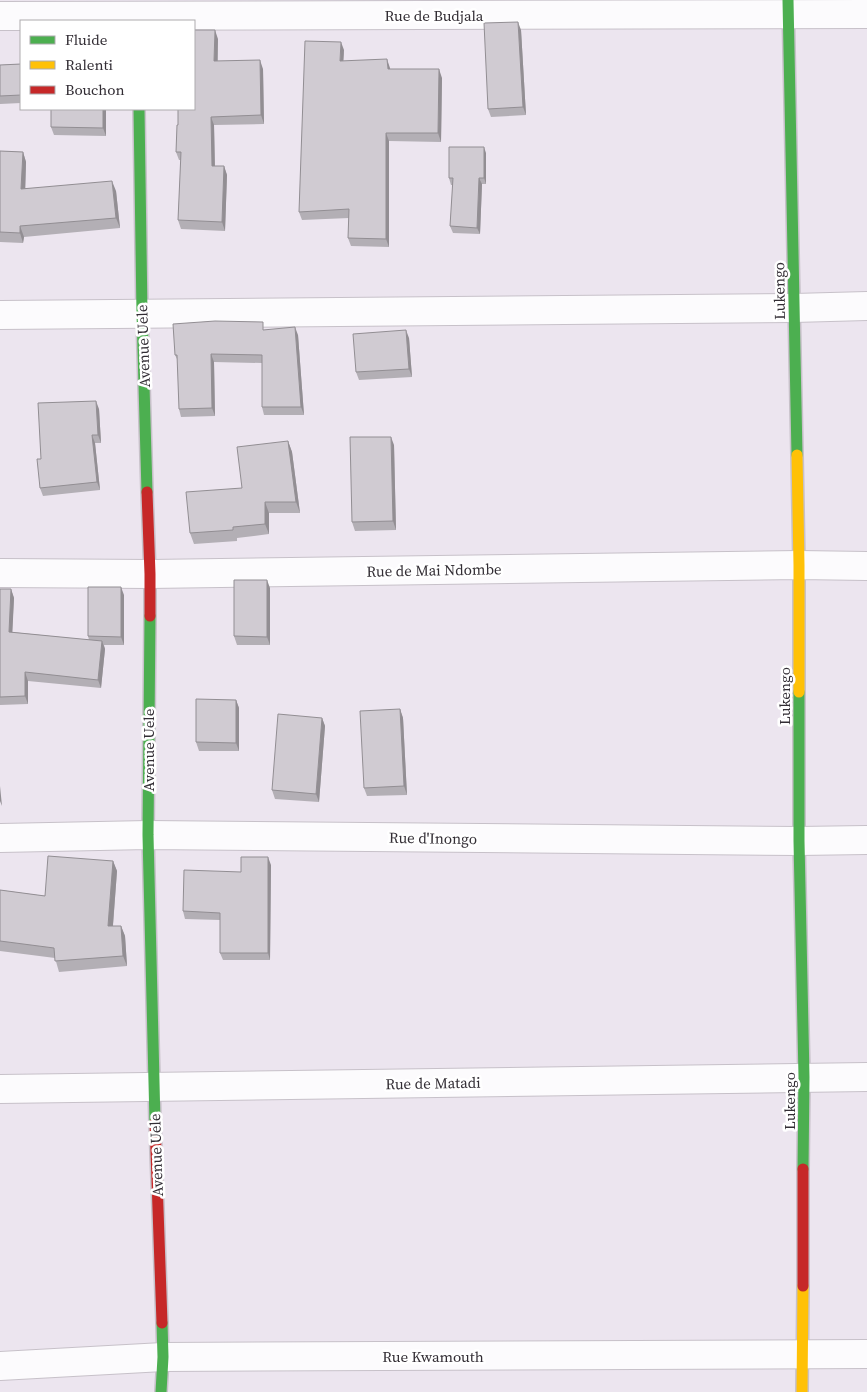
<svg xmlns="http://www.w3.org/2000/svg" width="867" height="1392" font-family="'Source Serif 4',serif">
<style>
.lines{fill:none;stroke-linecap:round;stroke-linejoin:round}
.street-casing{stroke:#c7c1c9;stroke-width:30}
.fast-casing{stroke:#c7c1c9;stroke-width:14}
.slow-casing{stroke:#c7c1c9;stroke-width:14}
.jam-casing{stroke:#c7c1c9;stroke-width:14}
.street{stroke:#fcfbfd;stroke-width:28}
.fast{stroke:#4caf50;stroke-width:11}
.slow{stroke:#ffc107;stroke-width:11}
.jam{stroke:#c62828;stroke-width:11}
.wall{fill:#b3afb5}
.shaded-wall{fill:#928e93}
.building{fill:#d0cbd2;stroke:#928e93}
.labels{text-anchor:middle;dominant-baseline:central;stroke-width:5;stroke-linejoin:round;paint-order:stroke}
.street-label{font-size:15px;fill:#322d34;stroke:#fff}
</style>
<rect width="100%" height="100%" fill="#ece5ef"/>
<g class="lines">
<defs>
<path id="street" d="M 0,16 L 867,14
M 0,315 L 794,308 L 867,306
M 0,573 L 150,574 L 799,565 L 867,566
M 0,838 L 148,835 L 799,841 L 867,840
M 0,1089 L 867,1077
M 0,1366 L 163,1357 L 867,1354"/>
<path id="fast" d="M 788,0 L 797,455
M 139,109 L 142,314 L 147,492
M 150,616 L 148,835 L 155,1123
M 799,692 L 799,841 L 804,1077 L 803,1169
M 161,1392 L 163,1357 L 162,1323"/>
<path id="slow" d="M 797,455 L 799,565 L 799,692
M 802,1392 L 803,1286"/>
<path id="jam" d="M 147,492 L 150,574 L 150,616
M 155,1123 L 162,1323
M 803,1286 L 803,1169"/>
</defs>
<use href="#street" class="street-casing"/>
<use href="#fast" class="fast-casing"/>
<use href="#slow" class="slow-casing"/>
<use href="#jam" class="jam-casing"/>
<use href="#street" class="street"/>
<use href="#fast" class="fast"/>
<use href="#slow" class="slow"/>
<use href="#jam" class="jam"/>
</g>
<path class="wall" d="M 521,30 L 526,115 L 491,117 L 488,109 Z
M 218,39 L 218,61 L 263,69 L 264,124 L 214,125 L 215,166 L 224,166 L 227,175 L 225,231 L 181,229 L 178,220 L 181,160 L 179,160 L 176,152 L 178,125 Z
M 344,50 L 343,61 L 390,68 L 390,69 L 442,78 L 441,142 L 389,141 L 389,247 L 351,246 L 348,238 L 349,218 L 302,220 L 299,212 Z
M 21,64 L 21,103 L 0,104 L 0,65 Z
M 106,109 L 106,136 L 54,135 L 51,127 Z
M 0,151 L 23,152 L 26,162 L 25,188 L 116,191 L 120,228 L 24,237 L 23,243 L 0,242 Z
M 486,153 L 486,184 L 482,184 L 480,234 L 453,233 L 450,226 L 453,185 L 451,185 L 449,178 Z
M 266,330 L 298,335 L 304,415 L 264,415 L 262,407 L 262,363 L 214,362 L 215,416 L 181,417 L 179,409 L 178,361 L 175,355 Z
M 409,338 L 412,377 L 359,380 L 356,372 Z
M 99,409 L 101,443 L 95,443 L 100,490 L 43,496 L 40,488 L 41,459 Z
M 288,441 L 292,452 L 300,513 L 269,513 L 269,534 L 237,538 L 237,541 L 194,544 L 190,533 L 242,488 Z
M 394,445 L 396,530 L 355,531 L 352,522 Z
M 270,588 L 270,645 L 237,645 L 234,636 Z
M 0,589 L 11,589 L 14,598 L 12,632 L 89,640 L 88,636 L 124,595 L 124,645 L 104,645 L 105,649 L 101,688 L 28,681 L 28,704 L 0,705 Z
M 236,700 L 239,708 L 239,751 L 199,751 L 196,742 Z
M 400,709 L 403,718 L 407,795 L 367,796 L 364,788 Z
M 322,718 L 325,726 L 319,802 L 275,799 L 272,790 Z
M 113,861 L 117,871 L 113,926 L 121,926 L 125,936 L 127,966 L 59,972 L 55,958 L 0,951 L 0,890 L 45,896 Z
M 271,865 L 270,960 L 223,960 L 220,953 L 220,920 L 185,919 L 183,911 L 241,872 Z"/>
<path class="shaded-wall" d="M 518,22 L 521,30 L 526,115 L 523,107 Z
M 215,30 L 218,39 L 217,69 L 214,61 Z
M 341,42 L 344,50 L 343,69 L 340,61 Z
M 387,59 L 390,68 L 391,77 L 388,69 Z
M 260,60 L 263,69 L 264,124 L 261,115 Z
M 439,69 L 442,78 L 441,142 L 438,133 Z
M 103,109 L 106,109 L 106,136 L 103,128 Z
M 211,117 L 214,125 L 215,174 L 212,166 Z
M 386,133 L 389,141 L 389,247 L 386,239 Z
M 484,147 L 486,153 L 486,184 L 484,178 Z
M 23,152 L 26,162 L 25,199 L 21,189 Z
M 224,166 L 227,175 L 225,231 L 222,222 Z
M 479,178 L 482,184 L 480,234 L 477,228 Z
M 112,181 L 116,191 L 120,228 L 116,218 Z
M 20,226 L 24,237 L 23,243 L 20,233 Z
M 295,327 L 298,335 L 304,415 L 301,407 Z
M 406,330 L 409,338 L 412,377 L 409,369 Z
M 211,354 L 214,362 L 215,416 L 212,408 Z
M 96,401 L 99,409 L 101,443 L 98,435 Z
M 92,435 L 95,443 L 100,490 L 97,482 Z
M 391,437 L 394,445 L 396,530 L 393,521 Z
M 288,441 L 292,452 L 300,513 L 296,502 Z
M 265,502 L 269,513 L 269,534 L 265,524 Z
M 267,580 L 270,588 L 270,645 L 267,637 Z
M 121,587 L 124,595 L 124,645 L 121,637 Z
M 11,589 L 14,598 L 12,640 L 9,632 Z
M 102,641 L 105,649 L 101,688 L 98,680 Z
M 25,672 L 28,681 L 28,704 L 25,696 Z
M 236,700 L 239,708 L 239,751 L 236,743 Z
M 400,709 L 403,718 L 407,795 L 404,786 Z
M 322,718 L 325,726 L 319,802 L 316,794 Z
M 0,786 L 2,806 L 0,801 Z
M 268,857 L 271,865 L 270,960 L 268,953 Z
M 113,861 L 117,871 L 112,937 L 108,926 Z
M 121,926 L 125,936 L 127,966 L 123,956 Z"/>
<path class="building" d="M 518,22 L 523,107 L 488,109 L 484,23 Z
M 194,30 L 215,30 L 214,61 L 260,60 L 261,115 L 211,117 L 212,166 L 224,166 L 222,222 L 178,220 L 181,152 L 176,152 L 177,125 L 178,125 L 178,109 L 194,109 Z
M 305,41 L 341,42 L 340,61 L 387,59 L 388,69 L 439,69 L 438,133 L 386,133 L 386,239 L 348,238 L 349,209 L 299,212 Z
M 21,64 L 21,95 L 0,96 L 0,65 Z
M 51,109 L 103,109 L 103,128 L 51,127 Z
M 449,147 L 484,147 L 484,178 L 479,178 L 477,228 L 450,226 L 453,178 L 449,178 Z
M 0,151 L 23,152 L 21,189 L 112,181 L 116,218 L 20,226 L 20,233 L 0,232 Z
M 215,321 L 263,322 L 263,330 L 295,327 L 301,407 L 262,407 L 262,355 L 211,354 L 212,408 L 179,409 L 177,355 L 175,355 L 173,324 Z
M 406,330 L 409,369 L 356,372 L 353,334 Z
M 96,401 L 98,435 L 92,435 L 97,482 L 40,488 L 37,459 L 41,459 L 38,403 Z
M 350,437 L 391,437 L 393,521 L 352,522 Z
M 288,441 L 296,502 L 265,502 L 265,524 L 233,527 L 233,530 L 190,533 L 186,492 L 242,488 L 237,447 Z
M 234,580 L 267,580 L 267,637 L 234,636 Z
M 88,587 L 121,587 L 121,637 L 88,636 Z
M 0,589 L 11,589 L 9,632 L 102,641 L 98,680 L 25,672 L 25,696 L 0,697 Z
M 196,699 L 236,700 L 236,743 L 196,742 Z
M 400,709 L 404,786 L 364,788 L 360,711 Z
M 278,714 L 322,718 L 316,794 L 272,790 Z
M 48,856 L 113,861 L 108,926 L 121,926 L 123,956 L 55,961 L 54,948 L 0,941 L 0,890 L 45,896 Z
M 241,857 L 268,857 L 268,953 L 220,953 L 220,913 L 183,911 L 184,870 L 241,872 Z"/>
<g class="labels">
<g class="street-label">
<text x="434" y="15">Rue de Budjala</text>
<text transform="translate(779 291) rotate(-91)">Lukengo</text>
<text transform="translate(143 346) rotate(-92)">Avenue Uele</text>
<text transform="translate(434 570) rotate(-1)">Rue de Mai Ndombe</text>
<text transform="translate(784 696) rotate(-90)">Lukengo</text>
<text transform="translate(148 750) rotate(-90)">Avenue Uele</text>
<text transform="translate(433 838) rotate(1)">Rue d'Inongo</text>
<text transform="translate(433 1083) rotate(-1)">Rue de Matadi</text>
<text transform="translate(789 1101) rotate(-90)">Lukengo</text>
<text transform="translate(156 1155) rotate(-92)">Avenue Uele</text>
<text x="433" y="1356">Rue Kwamouth</text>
</g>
</g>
<rect x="20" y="20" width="175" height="90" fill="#ffffff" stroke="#adabae"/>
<rect x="30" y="36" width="25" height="8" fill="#4caf50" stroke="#adabae"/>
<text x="65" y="45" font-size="15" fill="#322d34">Fluide</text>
<rect x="30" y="61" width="25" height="8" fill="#ffc107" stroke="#adabae"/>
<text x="65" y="70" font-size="15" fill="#322d34">Ralenti</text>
<rect x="30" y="86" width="25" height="8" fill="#c62828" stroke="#adabae"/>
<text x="65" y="95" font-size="15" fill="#322d34">Bouchon</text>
</svg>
